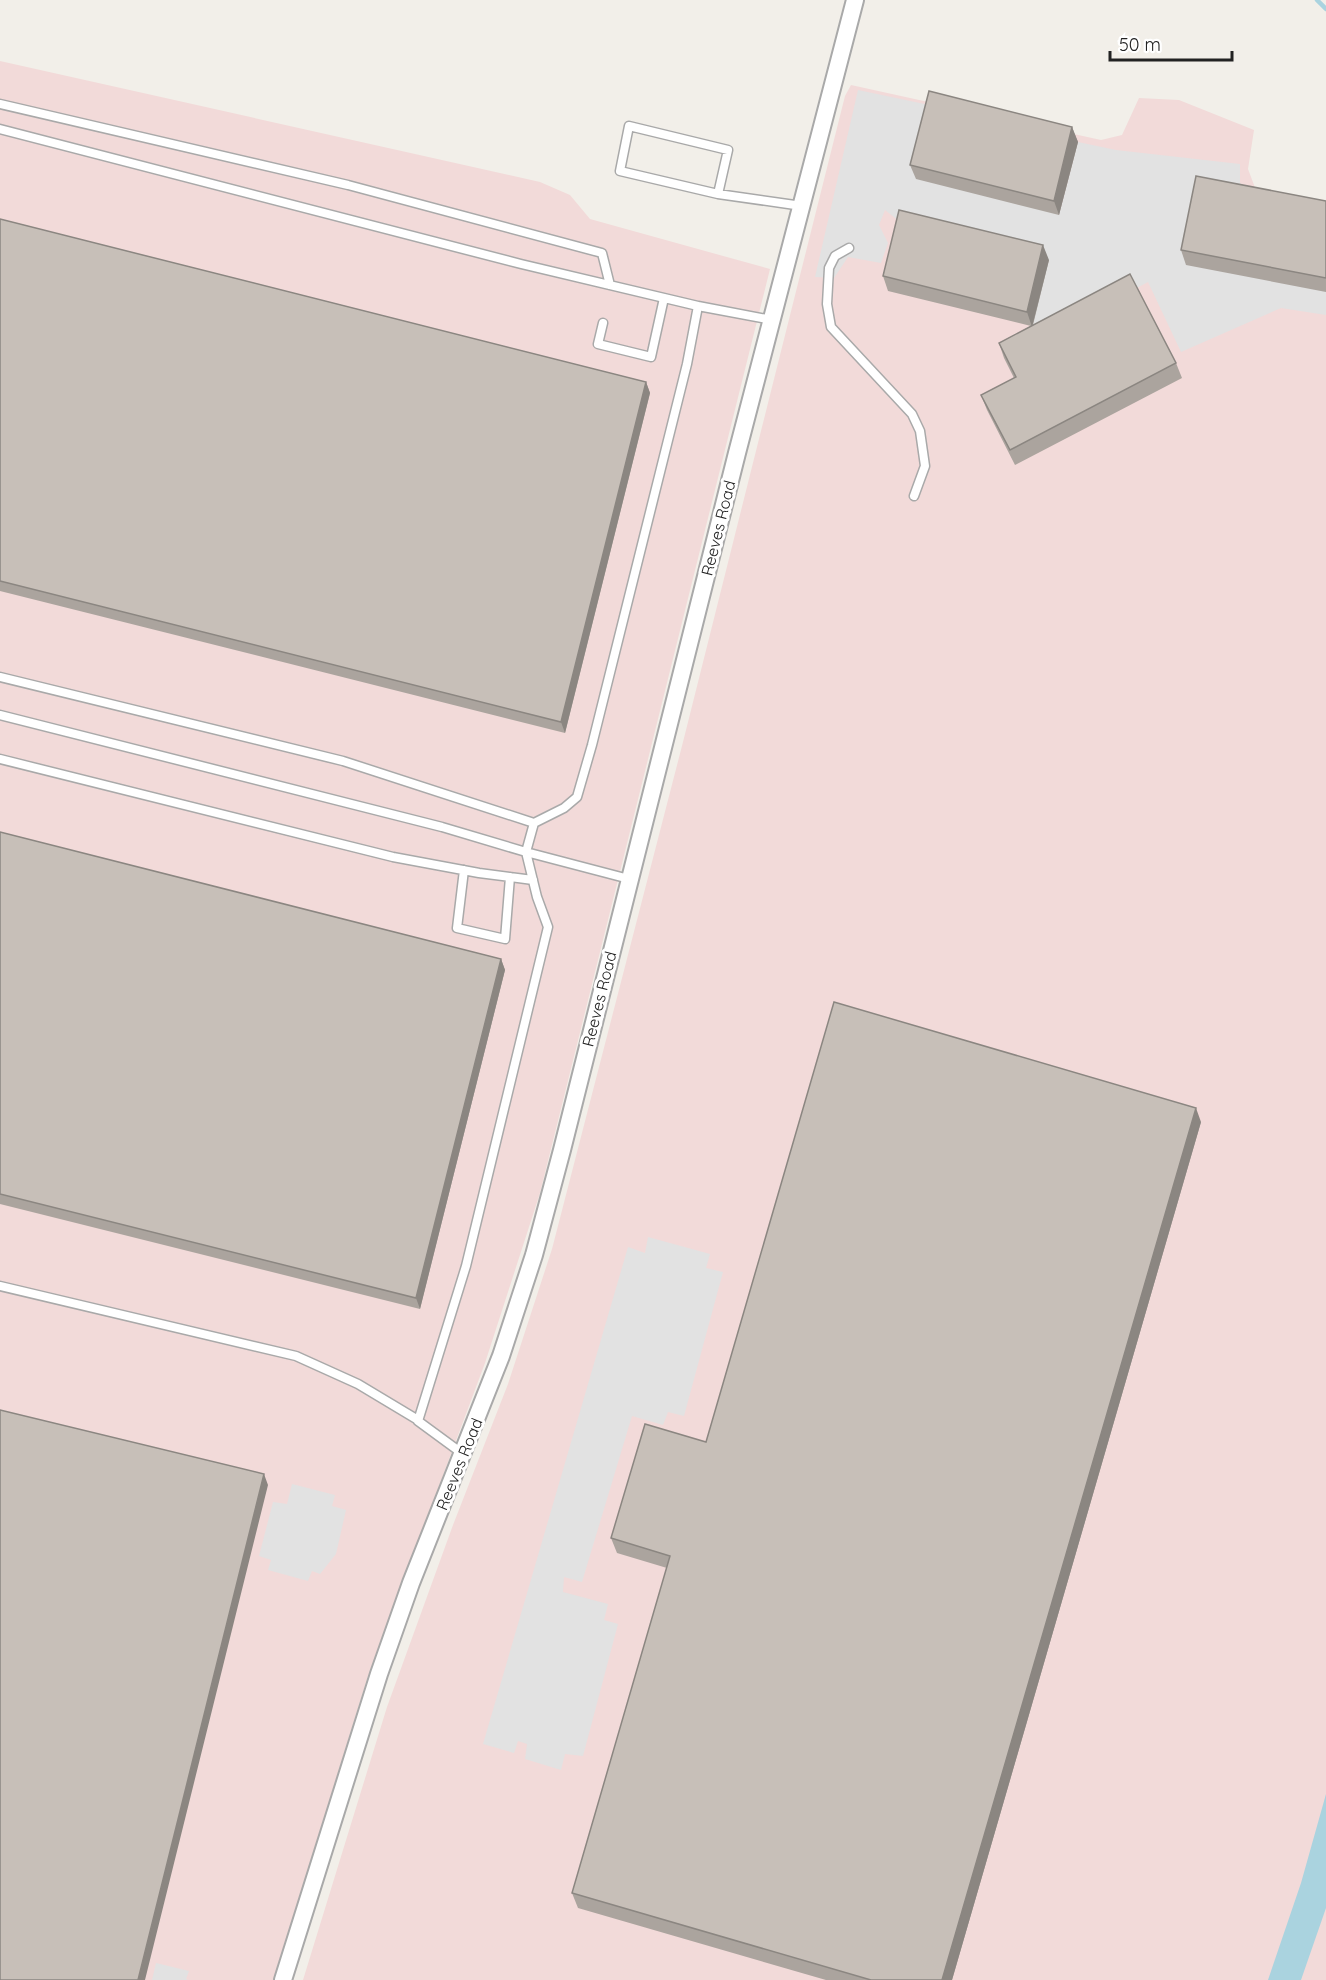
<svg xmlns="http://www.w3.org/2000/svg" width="1326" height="1980" font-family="Quicksand,sans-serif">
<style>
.commercial{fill:#f2dad9}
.parking{fill:#e2e2e2}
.water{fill:#aad3df}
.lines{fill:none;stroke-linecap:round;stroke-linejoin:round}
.stream{stroke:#aad3df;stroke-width:4.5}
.lane-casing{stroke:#a9a9a9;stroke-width:11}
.street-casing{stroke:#a9a9a9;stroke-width:20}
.lane{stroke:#fff;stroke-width:8}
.street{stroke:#fff;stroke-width:16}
.wall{fill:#aba49e}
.shaded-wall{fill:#8b8681}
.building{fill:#c7bfb8;stroke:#8b8681;stroke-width:1.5}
.labels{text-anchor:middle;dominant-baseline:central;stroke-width:6;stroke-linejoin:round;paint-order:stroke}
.street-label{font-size:16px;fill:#222;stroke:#fff}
</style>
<rect width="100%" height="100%" fill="#f2efe9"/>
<path class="commercial" d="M 0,61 L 540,182 L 570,195 L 590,219 L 770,269 L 540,1193 L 485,1363 L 367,1679 L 274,1980 L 0,1980 Z
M 851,85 L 1101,140 L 1122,135 L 1139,98 L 1179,100 L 1254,130 L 1248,169 L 1257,193 L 1326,206 L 1326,1980 L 303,1980 L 387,1707 L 453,1525 L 508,1384 L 552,1249 L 683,742 L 845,96 Z"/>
<path class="parking" d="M 858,90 L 934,106 L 1059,215 L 1078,142 L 1116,150 L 1240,164 L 1240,183 L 1253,190 L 1326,292 L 1326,315 L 1281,308 L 1181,352 L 1148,282 L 1135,289 L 1032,327 L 885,210 L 879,225 L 888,243 L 881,263 L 848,257 L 834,278 L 815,277 Z
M 648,1237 L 710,1254 L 706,1268 L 723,1272 L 684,1416 L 668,1412 L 663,1425 L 632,1416 L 582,1582 L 564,1577 L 563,1592 L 608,1604 L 604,1620 L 618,1624 L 583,1756 L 565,1754 L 561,1770 L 525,1759 L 527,1744 L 518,1741 L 514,1753 L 483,1744 L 628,1247 L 645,1253 Z
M 292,1484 L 335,1495 L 332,1506 L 346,1510 L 336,1554 L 320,1574 L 312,1571 L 308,1581 L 268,1570 L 271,1560 L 259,1556 L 273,1502 L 287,1504 Z
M 156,1963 L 189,1971 L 186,1979 L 188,1980 L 152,1980 Z"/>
<path class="water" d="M 1326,1794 L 1326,1908 L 1301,1980 L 1268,1980 L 1301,1883 Z"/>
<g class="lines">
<path class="stream" d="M 1317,0 L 1326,9"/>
<defs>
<path id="lane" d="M 0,104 L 348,185 L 602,253 L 610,285
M 0,129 L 521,264 L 698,306 L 687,364 L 592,745 L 577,797 L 564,808 L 534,823 L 343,761 L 0,677
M 718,194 L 728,150 L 629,126 L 620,171 L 718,194 L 802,206
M 849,248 L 835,256 L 829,268 L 827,304 L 831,327 L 912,414 L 920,431 L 925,466 L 914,496
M 698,306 L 772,320
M 603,323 L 598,344 L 651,357 L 664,298
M 0,715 L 442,827 L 526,852 L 537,897 L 548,927 L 466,1266 L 418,1421 L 463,1454
M 0,759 L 393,857 L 479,873 L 533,880
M 534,823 L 526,852 L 629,879
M 464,870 L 457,928 L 505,939 L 510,877
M 0,1286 L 296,1356 L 358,1384 L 418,1420"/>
<path id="street" d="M 283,1980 L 379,1674 L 411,1583 L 501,1356 L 534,1255 L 562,1150 L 737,453 L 855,0"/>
</defs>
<use href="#lane" class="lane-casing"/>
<use href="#street" class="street-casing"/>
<use href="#lane" class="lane"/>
<use href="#street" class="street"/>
</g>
<path class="wall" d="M 1072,127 L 1078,142 L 1059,215 L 916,179 L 910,165 Z
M 1326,201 L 1326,292 L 1186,265 L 1181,250 Z
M 0,219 L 646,382 L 650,393 L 565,733 L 0,591 Z
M 1049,260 L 1033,325 L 1176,363 L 1182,378 L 1015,465 L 987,410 L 981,395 L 1014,378 L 1004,358 L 999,343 L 1031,326 L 888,291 L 883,276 Z
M 0,832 L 501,959 L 505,970 L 420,1309 L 0,1204 Z
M 1201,1122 L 952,1980 L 826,1980 L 578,1908 L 572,1893 L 667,1568 L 617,1553 L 611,1538 L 706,1442 Z"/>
<path class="shaded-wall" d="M 1072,127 L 1078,142 L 1059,215 L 1054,201 Z
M 1043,245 L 1049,260 L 1032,327 L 1027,312 Z
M 646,382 L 650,393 L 565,733 L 561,722 Z
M 501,959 L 505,970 L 420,1309 L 416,1298 Z
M 1196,1108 L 1201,1122 L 952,1980 L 942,1980 Z
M 264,1474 L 268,1485 L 145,1980 L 138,1980 Z"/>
<path class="building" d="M 929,91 L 1072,127 L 1054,201 L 910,165 Z
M 1196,176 L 1326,201 L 1326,278 L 1181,250 Z
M 899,210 L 1043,245 L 1027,312 L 883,276 Z
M 0,219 L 646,382 L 561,722 L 0,581 Z
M 1130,274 L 1176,363 L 1010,450 L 981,395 L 1016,377 L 999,343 Z
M 0,832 L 501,959 L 416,1298 L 0,1194 Z
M 834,1002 L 1196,1108 L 942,1980 L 871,1980 L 572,1893 L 670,1556 L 611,1538 L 645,1424 L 706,1442 Z
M 0,1410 L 264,1474 L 138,1980 L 0,1980 Z"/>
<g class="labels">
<g class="street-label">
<text transform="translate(718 528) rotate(-76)">Reeves Road</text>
<text transform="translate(599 999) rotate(-76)">Reeves Road</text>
<text transform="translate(459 1464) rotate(-68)">Reeves Road</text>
</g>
</g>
<path d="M1110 51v9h122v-9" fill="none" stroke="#222222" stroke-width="3"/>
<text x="1119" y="51" font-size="18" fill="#222222" stroke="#ffffff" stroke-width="4.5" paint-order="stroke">50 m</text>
</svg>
